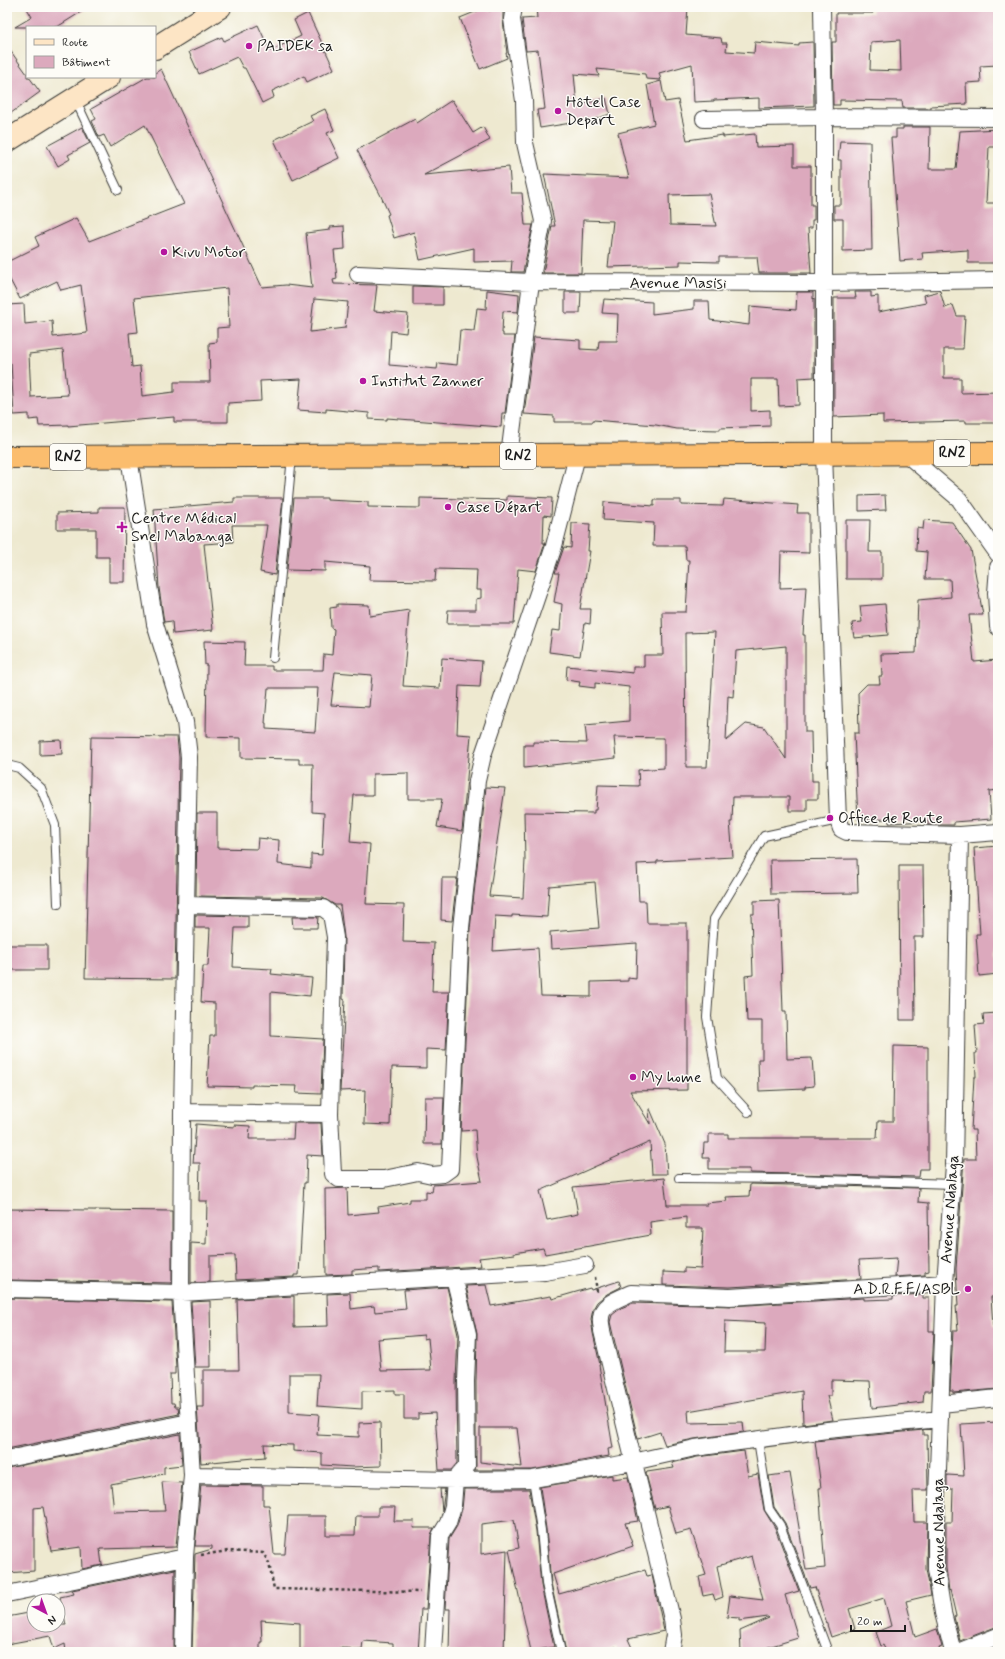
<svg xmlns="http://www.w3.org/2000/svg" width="1005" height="1659" font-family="Mynerve,sans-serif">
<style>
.building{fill:#dca9bd;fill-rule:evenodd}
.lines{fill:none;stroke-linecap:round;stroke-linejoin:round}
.service-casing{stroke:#3c3b37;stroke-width:10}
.minor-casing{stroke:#3c3b37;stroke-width:18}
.secondary-casing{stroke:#3c3b37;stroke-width:24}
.trunk-casing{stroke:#3c3b37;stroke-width:24}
.path{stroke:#3c3b37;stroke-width:2.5;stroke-dasharray:3 3;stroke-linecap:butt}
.service{stroke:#fff;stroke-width:8}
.minor{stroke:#fff;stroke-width:16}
.secondary{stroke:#fde5c5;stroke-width:22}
.trunk{stroke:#fbbd6e;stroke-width:22}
.poi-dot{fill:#b5179e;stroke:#fdfcf7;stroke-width:1.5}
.labels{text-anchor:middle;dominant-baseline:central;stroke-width:3;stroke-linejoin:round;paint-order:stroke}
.shield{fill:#fdfcf7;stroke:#605f5e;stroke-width:1}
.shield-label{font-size:15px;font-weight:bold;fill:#1c1c1c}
.poi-label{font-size:16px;fill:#1c1c1c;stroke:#fdfcf7;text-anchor:start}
.street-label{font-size:16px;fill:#1c1c1c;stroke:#fdfcf7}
</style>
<rect width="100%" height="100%" fill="#fdfcf7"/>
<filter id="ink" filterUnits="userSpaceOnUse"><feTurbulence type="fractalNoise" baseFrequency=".025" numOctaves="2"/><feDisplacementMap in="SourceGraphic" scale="8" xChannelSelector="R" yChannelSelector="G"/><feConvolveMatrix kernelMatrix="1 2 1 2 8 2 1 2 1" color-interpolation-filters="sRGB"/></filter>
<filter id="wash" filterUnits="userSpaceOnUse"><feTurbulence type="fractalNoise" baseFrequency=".012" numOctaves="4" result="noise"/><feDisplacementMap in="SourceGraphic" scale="16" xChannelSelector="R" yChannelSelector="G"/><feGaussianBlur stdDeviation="0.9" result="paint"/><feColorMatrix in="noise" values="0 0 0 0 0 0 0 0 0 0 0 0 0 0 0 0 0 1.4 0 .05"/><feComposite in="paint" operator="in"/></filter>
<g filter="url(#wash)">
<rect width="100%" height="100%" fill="#eee9d0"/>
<g id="blocks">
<path class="building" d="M 26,7 L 89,7 L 57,27 L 15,27 L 32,17 Z
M 487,7 L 489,11 L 503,7 L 503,20 L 507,53 L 506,53 L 507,58 L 480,69 L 460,18 Z
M 536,7 L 688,7 L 686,35 L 721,38 L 722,43 L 727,43 L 726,51 L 754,53 L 755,42 L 799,46 L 799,43 L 813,42 L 814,106 L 759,108 L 759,98 L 714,100 L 714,101 L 694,102 L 692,64 L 659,73 L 661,80 L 646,79 L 645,74 L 597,69 L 599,76 L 574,74 L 577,106 L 606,98 L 610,114 L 596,119 L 540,128 L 537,110 L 545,109 L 538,50 L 526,51 L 522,19 L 537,18 Z
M 872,7 L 987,7 L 987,8 L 997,8 L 998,65 L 980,66 L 981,82 L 966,83 L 967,104 L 931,106 L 931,108 L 903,108 L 902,101 L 840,100 L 840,105 L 833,105 L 832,42 L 836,42 L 836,13 L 873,13 ZM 900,40 L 901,71 L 870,70 L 871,42 Z
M 308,13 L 334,69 L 307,82 L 304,76 L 272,91 L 274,97 L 262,103 L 245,68 L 243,68 L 237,57 L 199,74 L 189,52 L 222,37 L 224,41 L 258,25 L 270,51 L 301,36 L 294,20 Z
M 7,46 L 27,74 L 27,77 L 29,77 L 40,92 L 7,116 Z
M 161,69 L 262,287 L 286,285 L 312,288 L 306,233 L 330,230 L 330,227 L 344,226 L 345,249 L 334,250 L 337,279 L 333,280 L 334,284 L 377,285 L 374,311 L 408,314 L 406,333 L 391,331 L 389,365 L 437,369 L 438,363 L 457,365 L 460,330 L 474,331 L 477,308 L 486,309 L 487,290 L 519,294 L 518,312 L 503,311 L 502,333 L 503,333 L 503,336 L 515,336 L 505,413 L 502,413 L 501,427 L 387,418 L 387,420 L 369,419 L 369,413 L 326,409 L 326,412 L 298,410 L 301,379 L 260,381 L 261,401 L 228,403 L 228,422 L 174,422 L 174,417 L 68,426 L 68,425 L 39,426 L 38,419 L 29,420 L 29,414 L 14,415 L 11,363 L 7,364 L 7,305 L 24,304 L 25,324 L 52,321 L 53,337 L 87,333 L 81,285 L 61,290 L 57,281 L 20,299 L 7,274 L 7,262 L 39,246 L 35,237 L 76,218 L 89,241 L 184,204 L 145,125 L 110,147 L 104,135 L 99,137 L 92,121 L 96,119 L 91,109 L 147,77 L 155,77 L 155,73 ZM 227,288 L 229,327 L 217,328 L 217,342 L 209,343 L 210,382 L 174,382 L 174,392 L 142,396 L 140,366 L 132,367 L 129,333 L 138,332 L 134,298 ZM 314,299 L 348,302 L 345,328 L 310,332 ZM 63,350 L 68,395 L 31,397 L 29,354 Z
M 661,81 L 665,102 L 678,100 L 687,140 L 723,135 L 723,137 L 755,134 L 756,147 L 794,146 L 794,166 L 811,166 L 811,205 L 814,205 L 814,220 L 812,220 L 812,228 L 808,228 L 811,273 L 759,273 L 757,257 L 719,257 L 719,262 L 680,261 L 680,265 L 608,267 L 613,221 L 583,220 L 581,273 L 543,273 L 552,226 L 555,226 L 544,174 L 629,178 L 618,133 L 654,124 L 647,85 ZM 709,194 L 716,226 L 670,225 L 669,195 Z
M 452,100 L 473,133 L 483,127 L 490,140 L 424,175 L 509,167 L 511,193 L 522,193 L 525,225 L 533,225 L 523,272 L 511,272 L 512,261 L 474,262 L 474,248 L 420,260 L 414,232 L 394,238 L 387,215 L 389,214 L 380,194 L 357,150 L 415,119 L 417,123 Z
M 325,109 L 334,130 L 327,133 L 339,158 L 293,180 L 274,140 L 313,121 L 310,116 Z
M 82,127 L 90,143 L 68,155 L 70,159 L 58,166 L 47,146 Z
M 903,127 L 930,127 L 929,169 L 956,169 L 960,131 L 998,129 L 998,147 L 989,147 L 986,203 L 998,203 L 996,263 L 968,263 L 968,250 L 922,253 L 923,259 L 900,261 L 891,138 L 896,138 L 896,129 L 903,129 Z
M 840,141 L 870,142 L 872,250 L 843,251 L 843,219 L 834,219 L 834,205 L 841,205 L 841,160 L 838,160 Z
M 413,286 L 443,287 L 443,305 L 413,305 Z
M 940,291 L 945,308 L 953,305 L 957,316 L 965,316 L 963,349 L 944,349 L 944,378 L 961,378 L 961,393 L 998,392 L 998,423 L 966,423 L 966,421 L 883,423 L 883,415 L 834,417 L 834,298 L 856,298 L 855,292 L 871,292 L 871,297 L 878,296 L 878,312 L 926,303 L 924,295 Z
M 565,292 L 581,292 L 580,313 L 565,313 Z
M 797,292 L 813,292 L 813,299 L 814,298 L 814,377 L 798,378 L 799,405 L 779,406 L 778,379 L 751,379 L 751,411 L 770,410 L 770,426 L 720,428 L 720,430 L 677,429 L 656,425 L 593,420 L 593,422 L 554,422 L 554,416 L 524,414 L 534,337 L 580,340 L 580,349 L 598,350 L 599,341 L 617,341 L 618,314 L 602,313 L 604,299 L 652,302 L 652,314 L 694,309 L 694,301 L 709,301 L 710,320 L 749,325 L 750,306 L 796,310 Z
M 885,495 L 886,510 L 859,511 L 859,496 Z
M 507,496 L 552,498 L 551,516 L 544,515 L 543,543 L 545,543 L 536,571 L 518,569 L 514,624 L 447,624 L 448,610 L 476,610 L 476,599 L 481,598 L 481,590 L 476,590 L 477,570 L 436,569 L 435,581 L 369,580 L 370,566 L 325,562 L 325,571 L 287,570 L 294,498 L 327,498 L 327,500 L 368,502 L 368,507 L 420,508 L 420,498 L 507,500 Z
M 234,498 L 283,498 L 275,575 L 260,572 L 267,525 L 232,525 L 233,542 L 204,544 L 213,630 L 173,634 L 172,621 L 164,622 L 159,588 L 154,509 L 234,502 Z
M 724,499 L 798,505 L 797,513 L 809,513 L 809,553 L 781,552 L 780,588 L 806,587 L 803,635 L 805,635 L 805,732 L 811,732 L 812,781 L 818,781 L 818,799 L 807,799 L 807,811 L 789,811 L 789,797 L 733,797 L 732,822 L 730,822 L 733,857 L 657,861 L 657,863 L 637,864 L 639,901 L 646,901 L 647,923 L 687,923 L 687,1090 L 630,1091 L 650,1124 L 649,1109 L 650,1109 L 665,1144 L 667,1174 L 652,1174 L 650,1142 L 540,1191 L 547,1220 L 578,1214 L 573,1187 L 664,1178 L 667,1205 L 707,1205 L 706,1203 L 727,1201 L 726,1197 L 749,1196 L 750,1184 L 919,1188 L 918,1202 L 928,1203 L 929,1271 L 925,1272 L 925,1275 L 895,1277 L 897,1258 L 859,1260 L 861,1279 L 730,1287 L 663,1285 L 663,1272 L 684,1273 L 684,1268 L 701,1269 L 703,1228 L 686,1228 L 686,1217 L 650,1222 L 651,1235 L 545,1254 L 543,1248 L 515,1253 L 515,1254 L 479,1258 L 481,1266 L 379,1272 L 379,1268 L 352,1270 L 352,1274 L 326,1275 L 325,1189 L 347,1188 L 348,1215 L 379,1212 L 378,1207 L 410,1202 L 410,1199 L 426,1199 L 426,1191 L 432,1192 L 433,1185 L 482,1181 L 477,1157 L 475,1130 L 461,1131 L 470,929 L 486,787 L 505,788 L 489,896 L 523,898 L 525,860 L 524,812 L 594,813 L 594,810 L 596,810 L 598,785 L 639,786 L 638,770 L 664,768 L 664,738 L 614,737 L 616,758 L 524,768 L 524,745 L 533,745 L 533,742 L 587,743 L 585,725 L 629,721 L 629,687 L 595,683 L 595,688 L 579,686 L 580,682 L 566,680 L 567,666 L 633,673 L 633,667 L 644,667 L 644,655 L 663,655 L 662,612 L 686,612 L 689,560 L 686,560 L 685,546 L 653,546 L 654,523 L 603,520 L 604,502 L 654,506 L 654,500 L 681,500 L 681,505 L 723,506 ZM 715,632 L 707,767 L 686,767 L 685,633 ZM 786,646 L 786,759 L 764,727 L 746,724 L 726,741 L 728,696 L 733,697 L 736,651 ZM 595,882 L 599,928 L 550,932 L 551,949 L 637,943 L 636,979 L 628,978 L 628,981 L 591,982 L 591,997 L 541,996 L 538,948 L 493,951 L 495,916 L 512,917 L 512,915 L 547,917 L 549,886 Z
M 99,507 L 125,507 L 124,582 L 109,582 L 109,557 L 96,557 L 96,529 L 57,529 L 57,513 L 99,512 Z
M 846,520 L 870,520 L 869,552 L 882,552 L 882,579 L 846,579 Z
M 924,520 L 952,522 L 971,550 L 983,615 L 969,615 L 974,662 L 998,660 L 998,790 L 989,791 L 991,819 L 954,822 L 954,825 L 928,825 L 928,821 L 889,823 L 889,819 L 858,820 L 854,733 L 859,733 L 858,693 L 867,684 L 880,684 L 879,676 L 882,676 L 881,654 L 916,653 L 918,600 L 951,597 L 950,579 L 925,579 L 927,552 L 916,551 L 917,528 L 923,529 Z
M 572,523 L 590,524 L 588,551 L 590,551 L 580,609 L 591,609 L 590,624 L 585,623 L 580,656 L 549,652 L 552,630 L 560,631 L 562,604 L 554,602 L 559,573 L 555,573 L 564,547 L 571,548 Z
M 337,604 L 369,605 L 370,616 L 409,610 L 403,686 L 440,688 L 442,658 L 482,661 L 480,687 L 459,686 L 457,734 L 471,735 L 462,831 L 437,827 L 442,799 L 408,799 L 408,773 L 373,774 L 373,795 L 354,795 L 350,842 L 370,844 L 366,904 L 404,905 L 403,942 L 434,943 L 432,992 L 449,992 L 446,1050 L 426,1049 L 426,1068 L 392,1067 L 390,1125 L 364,1124 L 365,1090 L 340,1091 L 345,1000 L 343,999 L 344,937 L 340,905 L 335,905 L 323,898 L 196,896 L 197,813 L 217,813 L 217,848 L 257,849 L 258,838 L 279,840 L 278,864 L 311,868 L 311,854 L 322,855 L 324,813 L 312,812 L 313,764 L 299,764 L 299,759 L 241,758 L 241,738 L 206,737 L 207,665 L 205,665 L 204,641 L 245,642 L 244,666 L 272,666 L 272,670 L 323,670 L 324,654 L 332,655 L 334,629 L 331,628 L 330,608 L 337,607 ZM 335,672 L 372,675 L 369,707 L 331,705 ZM 268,688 L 318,688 L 315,732 L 266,729 L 266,723 L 265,723 Z
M 885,604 L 888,635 L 854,638 L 852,623 L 862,622 L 860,606 Z
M 91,736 L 177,737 L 179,757 L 175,979 L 85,978 Z
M 61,740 L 62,754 L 40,755 L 40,741 Z
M 998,846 L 998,974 L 979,976 L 976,934 L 980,934 L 974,848 Z
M 857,859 L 858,893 L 771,894 L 770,860 Z
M 899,866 L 923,866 L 924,937 L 914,937 L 915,1020 L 900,1020 Z
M 442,878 L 457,878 L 452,921 L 441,920 Z
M 779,900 L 783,1011 L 786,1011 L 787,1059 L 812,1058 L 814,1086 L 805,1087 L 805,1089 L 759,1091 L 758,1059 L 762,1059 L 762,1021 L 747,1021 L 745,976 L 753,975 L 751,914 L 754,914 L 754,901 Z
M 195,915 L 248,916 L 248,928 L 235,928 L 233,967 L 272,969 L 271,974 L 312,978 L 310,996 L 271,992 L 271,1036 L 323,1039 L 321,1094 L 296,1093 L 297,1086 L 252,1085 L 252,1087 L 207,1086 L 210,1036 L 215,1036 L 215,1003 L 201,1002 L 203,966 L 208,966 L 210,928 L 195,928 Z
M 292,917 L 318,917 L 317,928 L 293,928 Z
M 7,945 L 47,945 L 47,970 L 7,970 Z
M 998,1013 L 998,1240 L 995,1260 L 998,1296 L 991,1297 L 993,1326 L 998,1326 L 998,1389 L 953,1393 L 953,1391 L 950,1391 L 953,1331 L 958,1331 L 956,1306 L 958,1306 L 956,1269 L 964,1159 L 976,1159 L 975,1130 L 971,1130 L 974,1077 L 976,1077 L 975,1053 L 977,1053 L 975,1025 L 984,1024 L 983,1014 Z
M 894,1046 L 928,1047 L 928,1169 L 920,1169 L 919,1177 L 750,1173 L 750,1169 L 709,1169 L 709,1158 L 703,1158 L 704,1143 L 709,1143 L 709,1134 L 728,1134 L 728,1138 L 877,1138 L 878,1121 L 893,1121 Z
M 425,1097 L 444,1097 L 442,1144 L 424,1144 Z
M 294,1123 L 321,1123 L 323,1156 L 307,1155 L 306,1183 L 304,1183 L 299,1275 L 294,1275 L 294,1277 L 236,1280 L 235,1255 L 210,1256 L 210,1282 L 191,1283 L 191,1243 L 206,1244 L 207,1201 L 199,1201 L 200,1163 L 193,1163 L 196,1124 L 234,1127 L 234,1125 L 250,1126 L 249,1139 L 293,1139 Z
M 7,1209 L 172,1211 L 172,1283 L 7,1280 Z
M 619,1281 L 621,1287 L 607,1294 L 597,1302 L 593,1309 L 591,1319 L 593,1333 L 600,1365 L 599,1365 L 613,1448 L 608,1449 L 609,1456 L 532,1470 L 475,1470 L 476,1466 L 476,1381 L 477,1334 L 466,1286 L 486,1285 L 491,1306 L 551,1296 L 552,1299 L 590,1288 L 591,1290 ZM 480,1428 L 517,1428 L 522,1467 L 480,1462 Z
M 447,1287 L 458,1335 L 456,1381 L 457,1463 L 451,1470 L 439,1470 L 435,1413 L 418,1414 L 418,1419 L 404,1419 L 404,1394 L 395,1394 L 395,1390 L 362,1391 L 362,1409 L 317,1406 L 319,1374 L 289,1374 L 289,1412 L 319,1414 L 317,1435 L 359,1437 L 359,1423 L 380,1422 L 381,1466 L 352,1467 L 322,1465 L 322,1453 L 293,1451 L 293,1445 L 264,1444 L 265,1457 L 201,1463 L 197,1407 L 203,1407 L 203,1370 L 239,1370 L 237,1299 L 294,1296 L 294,1327 L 328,1326 L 327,1294 L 350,1293 L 351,1309 L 374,1306 L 375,1312 L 406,1309 L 404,1290 ZM 424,1335 L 424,1339 L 428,1338 L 431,1370 L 381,1371 L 378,1339 Z
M 923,1294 L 923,1298 L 929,1298 L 929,1331 L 934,1331 L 931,1391 L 924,1391 L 923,1402 L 872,1408 L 870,1381 L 831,1380 L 831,1396 L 827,1396 L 833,1420 L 803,1424 L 802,1391 L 688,1411 L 689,1423 L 743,1422 L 744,1432 L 694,1439 L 665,1445 L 660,1432 L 638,1439 L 610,1322 L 612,1315 L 621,1308 L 633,1303 L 731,1306 L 864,1298 L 864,1300 L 893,1299 L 893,1296 ZM 725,1321 L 766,1323 L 765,1352 L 724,1352 Z
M 7,1298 L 172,1302 L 176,1367 L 175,1367 L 175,1374 L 170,1374 L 171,1403 L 174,1403 L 175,1407 L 178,1407 L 179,1414 L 7,1449 Z
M 210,1301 L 211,1367 L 195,1367 L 191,1302 Z
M 998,1422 L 998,1626 L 960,1641 L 954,1617 L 956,1616 L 950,1590 L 949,1591 L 946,1568 L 946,1522 L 952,1522 L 953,1489 L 947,1489 L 947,1475 L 964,1476 L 961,1424 Z
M 923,1430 L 923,1435 L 927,1435 L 928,1490 L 913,1490 L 914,1522 L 927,1522 L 926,1569 L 931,1595 L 906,1601 L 915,1637 L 937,1629 L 942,1647 L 939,1648 L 940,1652 L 880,1652 L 879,1651 L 885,1649 L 883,1645 L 881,1646 L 876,1632 L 891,1626 L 884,1598 L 849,1609 L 855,1629 L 831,1637 L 815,1587 L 810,1588 L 785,1523 L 774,1507 L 769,1476 L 790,1473 L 806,1570 L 825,1568 L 819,1488 L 821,1488 L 815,1441 Z
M 180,1434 L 182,1465 L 164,1467 L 164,1474 L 111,1484 L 114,1512 L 165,1511 L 162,1482 L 182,1483 L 176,1547 L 100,1549 L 102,1565 L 82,1569 L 81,1547 L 51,1551 L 43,1507 L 34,1508 L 34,1571 L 7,1573 L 7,1468 Z
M 744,1451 L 748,1476 L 758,1474 L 764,1510 L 775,1528 L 799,1591 L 785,1595 L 798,1638 L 752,1652 L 741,1652 L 740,1631 L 769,1618 L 768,1617 L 739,1621 L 739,1618 L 727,1617 L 730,1596 L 763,1600 L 752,1556 L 717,1566 L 723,1597 L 715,1600 L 713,1594 L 703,1596 L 699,1577 L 706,1575 L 691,1530 L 676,1534 L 668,1506 L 655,1509 L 646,1474 L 647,1472 L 674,1468 L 672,1463 L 697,1457 Z
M 612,1475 L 612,1479 L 628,1477 L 638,1521 L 625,1523 L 633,1546 L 553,1574 L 559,1594 L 645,1570 L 647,1576 L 652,1575 L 664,1631 L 628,1639 L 634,1652 L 619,1652 L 616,1647 L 598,1652 L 566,1652 L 551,1583 L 546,1529 L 540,1487 Z
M 201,1485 L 263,1486 L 263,1505 L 269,1505 L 274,1554 L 285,1554 L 288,1516 L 326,1516 L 326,1535 L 355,1535 L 356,1516 L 378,1516 L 378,1507 L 395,1507 L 394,1521 L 414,1521 L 413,1528 L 434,1528 L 431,1535 L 426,1609 L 421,1609 L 418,1652 L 393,1652 L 393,1643 L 363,1641 L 362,1649 L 339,1648 L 339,1651 L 317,1650 L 317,1652 L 300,1652 L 300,1623 L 261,1620 L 262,1642 L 260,1642 L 260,1652 L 192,1652 L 195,1554 L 212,1549 L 212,1546 L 195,1546 Z
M 440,1489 L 445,1489 L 442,1511 Z
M 464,1489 L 529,1489 L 536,1531 L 541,1585 L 554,1647 L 531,1651 L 509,1550 L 519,1548 L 514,1520 L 481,1524 L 481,1554 L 507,1550 L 504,1652 L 449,1652 L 450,1609 L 445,1609 L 449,1539 L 457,1526 L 462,1509 Z
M 175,1569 L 174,1649 L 162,1652 L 66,1652 L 65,1644 L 54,1649 L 50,1636 L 7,1644 L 7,1617 L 34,1612 L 34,1625 L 66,1625 L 60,1597 L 74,1594 L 72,1590 Z"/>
</g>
</g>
<g filter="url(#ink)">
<use href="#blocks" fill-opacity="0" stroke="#3c3b37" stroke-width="1"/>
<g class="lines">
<defs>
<path id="service" d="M 75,99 L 118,190
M 273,658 L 292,456
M 7,765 L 19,768 L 41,788 L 55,825 L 58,904
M 748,1112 L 717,1078 L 707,1017 L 714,919 L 764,836 L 838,820
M 679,1178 L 796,1179 L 953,1184
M 758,1440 L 769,1509 L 780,1525 L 828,1652
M 533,1479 L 541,1530 L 546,1584 L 561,1652"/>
<path id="minor" d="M 822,7 L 824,117 L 824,454 L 838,820 L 841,829 L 847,832 L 960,835 L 998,832
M 704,119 L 824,117 L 998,118
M 358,274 L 531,282 L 824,283 L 998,280
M 906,454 L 959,499 L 998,554
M 509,456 L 531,282 L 543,221 L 525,143 L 524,101 L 512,19 L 514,7
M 129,457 L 155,624 L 185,722 L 189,757 L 182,1112 L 181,1293 L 192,1475 L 185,1557 L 183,1652
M 998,567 L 996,593 L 998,627
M 185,905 L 323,908 L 331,914 L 335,937 L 330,1114 L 333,1174 L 339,1179 L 384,1179 L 418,1172 L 432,1175 L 443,1174 L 450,1169 L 461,928 L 477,781 L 483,755 L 554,546 L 577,456
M 182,1112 L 330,1114
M 7,1289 L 181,1293 L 545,1272 L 585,1265
M 941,1404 L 998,1398
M 7,1459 L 189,1422
M 192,1475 L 455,1480 L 533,1479 L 633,1462 L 695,1448 L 827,1430 L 940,1419
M 7,1594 L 185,1557
M 433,1652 L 440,1536 L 448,1523 L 453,1506 L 455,1480 L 467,1466 L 466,1381 L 468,1334 L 454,1277
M 671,1652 L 674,1635 L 672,1619 L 602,1331 C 602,1327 600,1322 601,1318 C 601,1304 620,1298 631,1293 L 730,1297 L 945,1283
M 953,1652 L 943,1613 L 936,1569 L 936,1523 L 945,1283 L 954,1165 L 960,835
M 958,1652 L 998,1636"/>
<path id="secondary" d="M 155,48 L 220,7
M 7,141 L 109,77"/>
<path id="trunk" d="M 7,457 L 998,453"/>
</defs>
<use href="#service" class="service-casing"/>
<use href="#minor" class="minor-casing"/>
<use href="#secondary" class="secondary-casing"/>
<use href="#trunk" class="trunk-casing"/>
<path class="path" d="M 595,1277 L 597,1292
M 201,1555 L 228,1551 L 263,1553 L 269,1563 L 274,1589 L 420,1592"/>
<use href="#service" class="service"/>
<use href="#minor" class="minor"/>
<use href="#secondary" class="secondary"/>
<use href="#trunk" class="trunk"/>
</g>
</g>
<g class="poi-dot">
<circle cx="249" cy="46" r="4"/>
<circle cx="558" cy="111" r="4"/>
<circle cx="164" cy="252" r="4"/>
<circle cx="363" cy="381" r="4"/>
<circle cx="448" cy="507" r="4"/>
<path d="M120 521h4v4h4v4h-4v4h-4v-4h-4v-4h4z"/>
<circle cx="830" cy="818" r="4"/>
<circle cx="633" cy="1077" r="4"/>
<circle cx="968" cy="1289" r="4"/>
</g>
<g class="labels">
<g class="shield">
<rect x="934" y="440" width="36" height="26" rx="3"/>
<rect x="500" y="443" width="36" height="26" rx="3"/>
<rect x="50" y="444" width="36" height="26" rx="3"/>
</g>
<g class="shield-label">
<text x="952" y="453">RN2</text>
<text x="518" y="456">RN2</text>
<text x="68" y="457">RN2</text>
</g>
<g class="poi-label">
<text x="257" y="46">PAIDEK sa</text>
<text x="566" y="102">Hôtel Case<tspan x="566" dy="18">Depart</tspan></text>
<text x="172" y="252">Kivu Motor</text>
<text x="371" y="381">Institut Zanner</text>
<text x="456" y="507">Case Départ</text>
<text x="131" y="518">Centre Médical<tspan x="131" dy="18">Snel Mabanga</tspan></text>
<text x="838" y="818">Office de Route</text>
<text x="641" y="1077">My home</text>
<text x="960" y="1289" text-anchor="end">A.D.R.F.F/ASBL</text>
</g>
<g class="street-label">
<text x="678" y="283">Avenue Masisi</text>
<text transform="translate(950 1209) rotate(-86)">Avenue Ndalaga</text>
<text transform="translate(939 1532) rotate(-91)">Avenue Ndalaga</text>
</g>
</g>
<rect width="1005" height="1659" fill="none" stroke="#fdfcf7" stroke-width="24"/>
<rect x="26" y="26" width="130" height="52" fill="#fdfcf7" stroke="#a3a29f"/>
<rect x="34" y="39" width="20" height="6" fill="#fde5c5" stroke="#a3a29f"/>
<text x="62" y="46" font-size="12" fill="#1c1c1c">Route</text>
<rect x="34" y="56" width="20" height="12" fill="#dca9bd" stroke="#a3a29f"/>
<text x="62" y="66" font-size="12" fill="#1c1c1c">Bâtiment</text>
<g transform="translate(46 1613) rotate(139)"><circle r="19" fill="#fdfcf7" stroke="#a3a29f"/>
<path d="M0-3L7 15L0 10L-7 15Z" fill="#b5179e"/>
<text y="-6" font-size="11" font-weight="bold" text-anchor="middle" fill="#1c1c1c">N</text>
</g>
<path d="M851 1625v6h54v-6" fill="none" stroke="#1c1c1c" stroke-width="2"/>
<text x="857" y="1625" font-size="12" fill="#1c1c1c" stroke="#fdfcf7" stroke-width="3" paint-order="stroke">20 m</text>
</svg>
